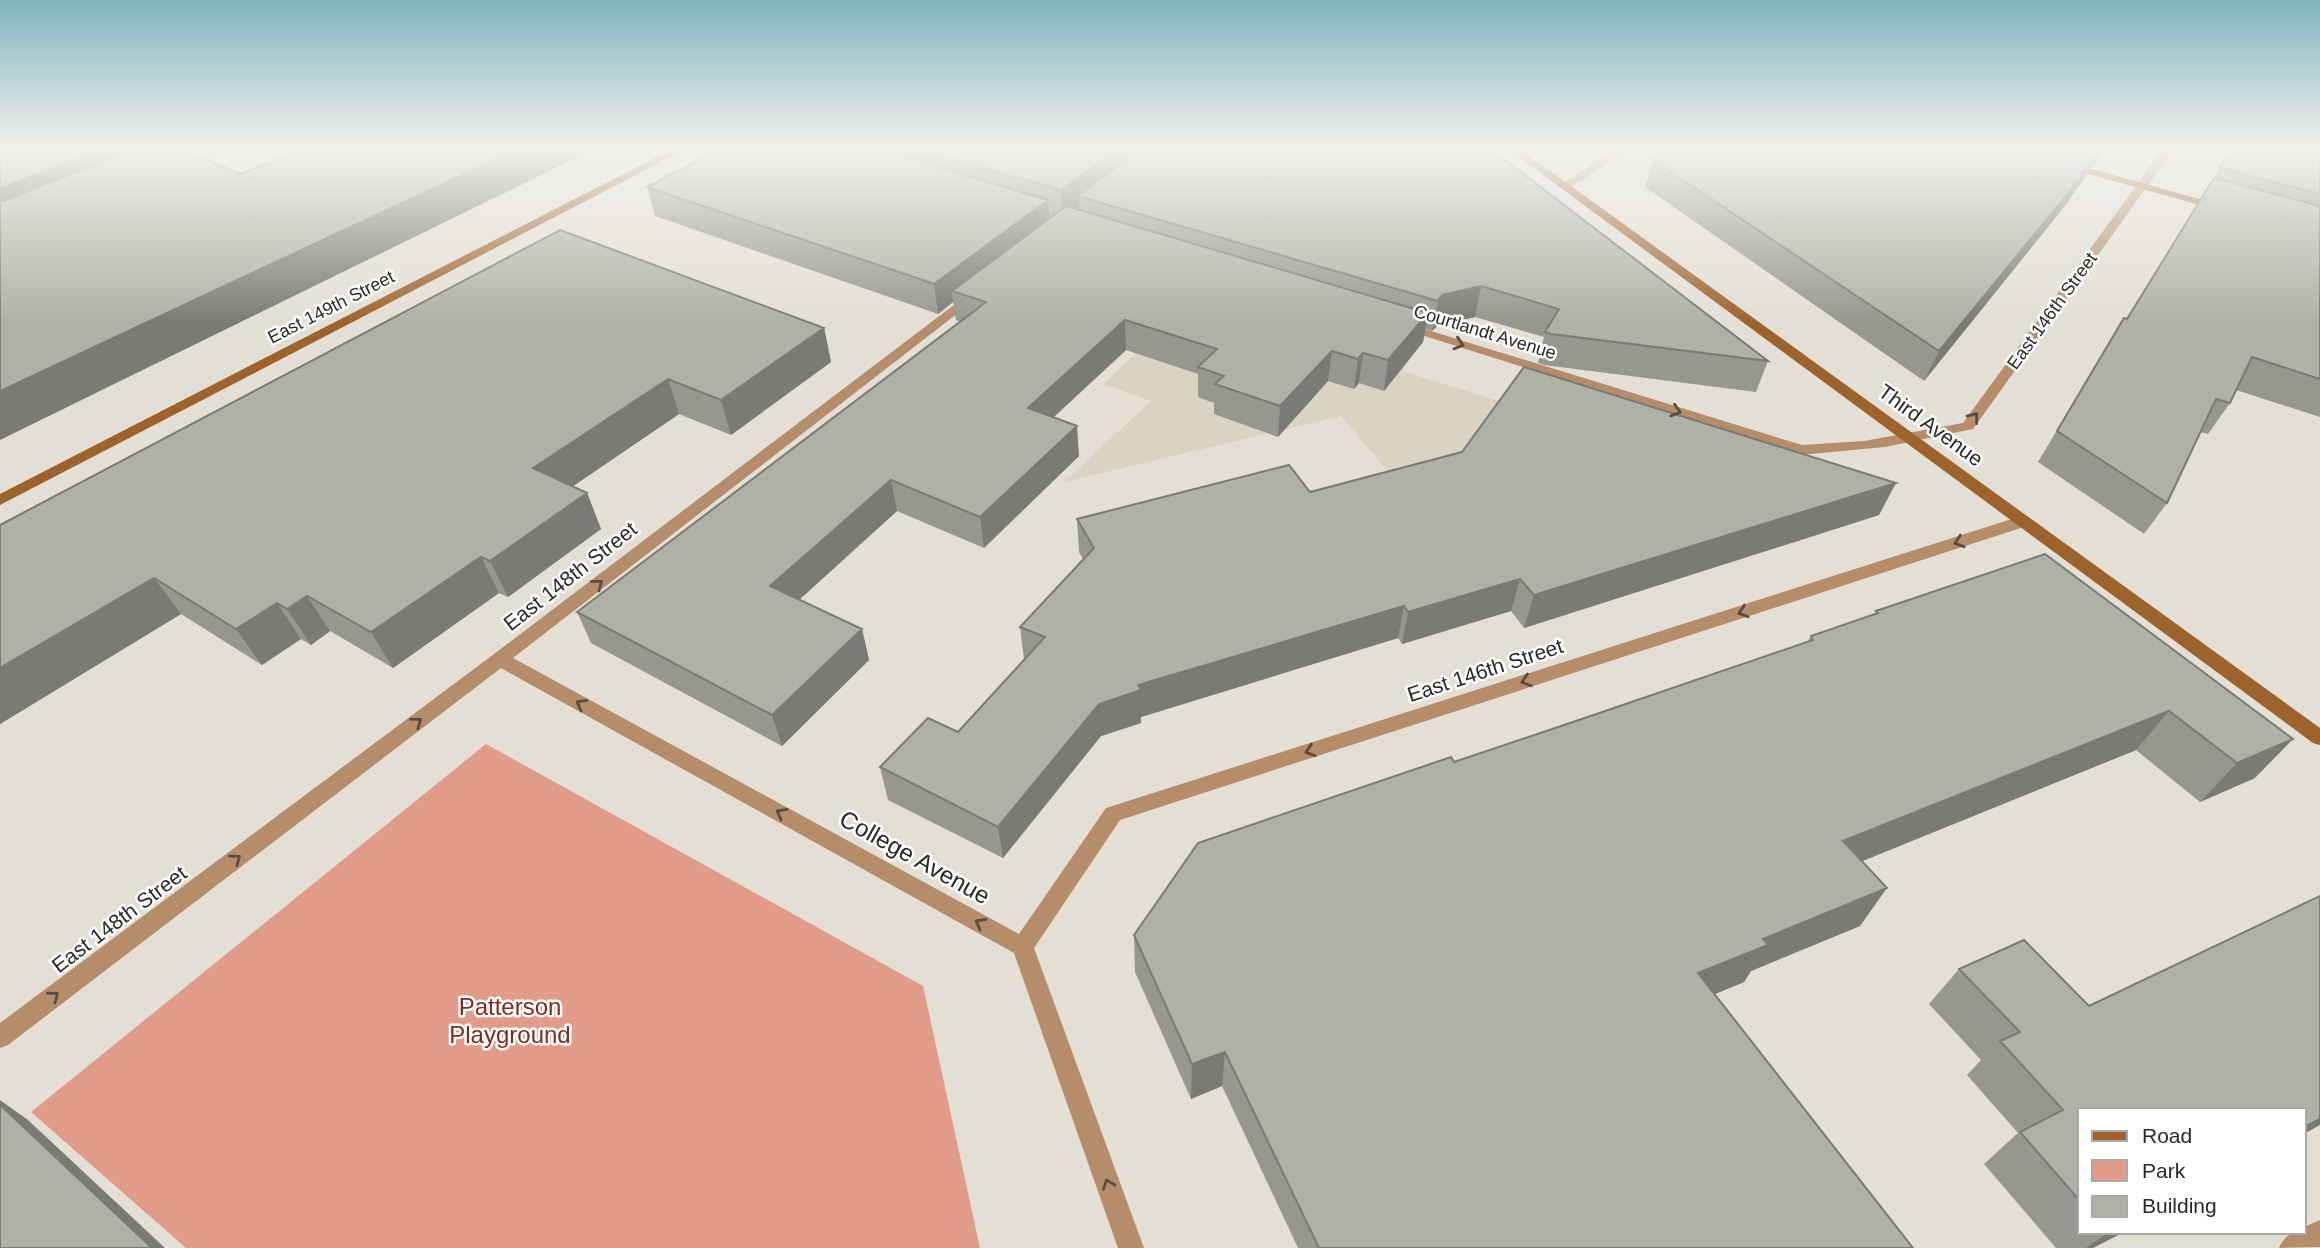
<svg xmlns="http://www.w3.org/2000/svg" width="2320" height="1248" font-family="Helvetica,sans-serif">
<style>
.built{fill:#d9d3c2}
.green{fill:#e19b89}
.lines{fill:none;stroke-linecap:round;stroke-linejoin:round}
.street{fill:#b58d6b;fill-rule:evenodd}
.secondary{fill:#9d632d;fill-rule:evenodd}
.wall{fill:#96978f}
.shaded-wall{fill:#7a7b74}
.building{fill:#afb0a6;stroke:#7a7b74;stroke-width:2}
.oneway{stroke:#5b4c3e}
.labels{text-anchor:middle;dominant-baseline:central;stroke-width:5;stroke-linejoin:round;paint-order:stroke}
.far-street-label{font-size:18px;fill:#2b2926;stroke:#fff}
.street-label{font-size:21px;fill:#2b2926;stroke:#fff}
.near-street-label{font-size:24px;fill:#2b2926;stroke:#fff}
.near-park-label{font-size:24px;fill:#802d18;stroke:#fff}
</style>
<rect width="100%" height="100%" fill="#e3dfd5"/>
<path class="built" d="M 1193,300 L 1404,367 L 1402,371 L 1512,405 L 1477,454 L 1405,491 L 1341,416 L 1064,482 L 1151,401 L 1103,384 Z"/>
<path class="green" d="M 486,744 L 923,986 L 980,1248 L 186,1248 L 31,1112 Z"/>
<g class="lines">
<path class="street" d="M 211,149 L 226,149 L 182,167 L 172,165 Z
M 1616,149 L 1629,149 L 1570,188 L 1562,188 L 1562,184 Z
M 2163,149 L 2174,149 L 1973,429 L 1968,430 L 1885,447 L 1801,455 L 1396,327 L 1398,324 L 1408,324 L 1802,445 L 1864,441 L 1963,423 Z
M 971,292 L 976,293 L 976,299 L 513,658 L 1019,934 L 1106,808 L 2018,517 L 2024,516 L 2032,521 L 2030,525 L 1120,820 L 1034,948 L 1144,1248 L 1118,1248 L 1014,953 L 501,668 L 8,1045 L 0,1048 L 0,1023 L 494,654 Z
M 2320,1220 L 2320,1247 L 2279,1248 C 2284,1236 2291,1232 2304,1232 L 2304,1227 Z"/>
<path class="secondary" d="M 672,149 L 686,149 L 0,505 L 0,494 Z
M 1508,149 L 1520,149 L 2320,728 L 2320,745 L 2313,743 Z
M 2063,163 L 2071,163 L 2228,207 L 2218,210 L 2063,167 Z"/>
</g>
<path class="wall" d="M 719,149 L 1491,149 L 1768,361 L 1756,392 L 1544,365 L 1538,363 L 1544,337 L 1475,317 L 1437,326 L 1432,331 L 1426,329 L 1423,342 L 1384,391 L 1359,383 L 1354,389 L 1328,381 L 1278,437 L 1214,414 L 1214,403 L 1198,397 L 1198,374 L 1126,350 L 1054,417 L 1079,456 L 984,548 L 897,511 L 799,600 L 862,629 L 869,660 L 782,746 L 591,643 L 577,612 L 961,322 L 956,320 L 953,302 L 938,314 L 655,216 L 647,187 Z
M 1667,149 L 2108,149 L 2093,167 L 2091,166 L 2086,176 L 2075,191 L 2068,202 L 1924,381 L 1645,187 L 1653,160 Z
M 2232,149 L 2320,149 L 2320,417 L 2236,390 L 2230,403 L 2208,434 L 2200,432 L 2167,503 L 2144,534 L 2038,462 L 2124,318 L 2127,319 Z
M 824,328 L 831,362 L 731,435 L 679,414 L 572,487 L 587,493 L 601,529 L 508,597 L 499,593 L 393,668 L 330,631 L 311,645 L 301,639 L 262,665 L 181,614 L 0,724 L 0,525 Z
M 1310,492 L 1879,515 L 1524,628 L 1511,611 L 1402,644 L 1398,638 L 1141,717 L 1141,723 L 1101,736 L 1003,858 L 888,800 L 880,767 L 958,732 L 1024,659 L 1020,627 L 1083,559 L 1079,552 L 1077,519 Z
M 2045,554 L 2255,778 L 2200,802 L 2136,750 L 1862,861 L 1860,926 L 1751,971 L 1744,982 L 1714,994 L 1913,1248 L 1298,1248 L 1222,1086 L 1191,1099 L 1135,972 L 1134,935 L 1454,762 L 1808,641 L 1811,636 L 1874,615 L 1876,611 Z
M 2024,940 L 2080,1110 L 2080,1232 L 2124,1232 L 2093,1248 L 2056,1248 L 1984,1164 L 2018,1133 L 1967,1075 L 1981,1060 L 1929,1004 L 1959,969 Z"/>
<path class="shaded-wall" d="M 105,149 L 175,149 L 0,230 L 0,188 Z
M 517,149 L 594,149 L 0,440 L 0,391 Z
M 1119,149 L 1157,149 L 1078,196 L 1079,207 L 1062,219 L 1061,190 Z
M 2101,149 L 2086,176 L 2075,191 L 2068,202 L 1924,381 L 1939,351 Z
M 2103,149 L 2108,149 L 2093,167 Z
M 1048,200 L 1050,229 L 952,291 L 953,302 L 938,314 L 934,284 Z
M 1481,286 L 1475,317 L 1437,326 L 1432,331 L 1438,301 L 1442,295 Z
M 1428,313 L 1423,342 L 1384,391 L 1388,360 Z
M 1125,320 L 1126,350 L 1031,438 L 1028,408 Z
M 824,328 L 831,362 L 731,435 L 721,400 Z
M 1332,351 L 1328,381 L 1278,437 L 1280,406 Z
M 1363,353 L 1359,383 L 1354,389 L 1358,359 Z
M 668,379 L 679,414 L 548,503 L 533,468 Z
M 1077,426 L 1079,456 L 984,548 L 980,517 Z
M 891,480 L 897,511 L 779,618 L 770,586 Z
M 1896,483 L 1879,515 L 1524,628 L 1534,595 Z
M 587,493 L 601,529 L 508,597 L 490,561 Z
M 481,557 L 499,593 L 393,668 L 371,632 Z
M 154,578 L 181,614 L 0,724 L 0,668 Z
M 1520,579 L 1511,611 L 1402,644 L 1408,612 Z
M 307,596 L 330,631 L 311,645 L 287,609 Z
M 277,603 L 301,639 L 262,665 L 236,629 Z
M 1404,606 L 1398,638 L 1141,717 L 1141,723 L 1101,736 L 1003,858 L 998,827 L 1099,704 L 1138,685 Z
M 862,629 L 869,660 L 782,746 L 772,715 Z
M 2169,711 L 2136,750 L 1818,879 L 1843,841 Z
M 2293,739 L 2255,778 L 2200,802 L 2237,763 Z
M 1887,888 L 1860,926 L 1751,971 L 1744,982 L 1677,1010 L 1698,973 L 1763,939 Z
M 1225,1052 L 1222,1086 L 1191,1099 L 1192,1064 Z
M 0,1100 L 28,1120 L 165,1248 L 152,1248 L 0,1105 Z
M 2320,1119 L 2320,1125 L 2304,1134 L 2304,1127 Z
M 2109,1232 L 2124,1232 L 2093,1248 L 2086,1248 Z"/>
<path class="building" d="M 0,149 L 105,149 L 0,188 Z
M 137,149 L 178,149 L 241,174 L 302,149 L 517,149 L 0,391 L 0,202 Z
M 719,149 L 878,149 L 1048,200 L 934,284 L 647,187 Z
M 916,149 L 1119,149 L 1061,190 Z
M 1141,149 L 1491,149 L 1768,361 L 1551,334 L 1545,332 L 1559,309 L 1481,286 L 1442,295 L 1438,301 L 1078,196 Z
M 1667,149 L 2101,149 L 2081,174 L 2083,175 L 1939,351 L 1653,160 Z
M 2232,149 L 2320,149 L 2320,194 L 2220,168 Z
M 2214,178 L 2320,206 L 2320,379 L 2252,357 L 2230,403 L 2216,399 L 2167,503 L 2057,431 L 2124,318 L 2127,319 Z
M 1066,206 L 1428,313 L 1388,360 L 1363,353 L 1358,359 L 1332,351 L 1280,406 L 1215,384 L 1224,376 L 1198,367 L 1217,349 L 1125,320 L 1028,408 L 1077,426 L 980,517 L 891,480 L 770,586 L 862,629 L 772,715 L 577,612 L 986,302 L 952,291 Z
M 560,230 L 824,328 L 721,400 L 668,379 L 533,468 L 587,493 L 490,561 L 481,557 L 371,632 L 307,596 L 287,609 L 277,603 L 236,629 L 154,578 L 0,668 L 0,525 Z
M 1524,367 L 1896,483 L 1534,595 L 1520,579 L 1408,612 L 1404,606 L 1138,685 L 1141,690 L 1099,704 L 998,827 L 880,767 L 928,718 L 958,732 L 1045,637 L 1020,627 L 1094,548 L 1077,519 L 1289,465 L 1310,492 L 1462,452 Z
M 2045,554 L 2293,739 L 2237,763 L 2169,711 L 1843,841 L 1887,888 L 1763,939 L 1768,945 L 1698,973 L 1913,1248 L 1319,1248 L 1225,1052 L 1192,1064 L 1134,935 L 1198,843 L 1451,757 L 1454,762 L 1576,721 L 1813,640 L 1811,636 L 1878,613 L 1876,611 Z
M 2320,896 L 2320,1119 L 2304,1127 L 2304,1110 L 2080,1110 L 2080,1201 L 2020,1132 L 2063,1110 L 2000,1041 L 2020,1032 L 1959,969 L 2024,940 L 2089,1006 Z
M 0,1105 L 152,1248 L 0,1248 Z"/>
<defs><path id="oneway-chevron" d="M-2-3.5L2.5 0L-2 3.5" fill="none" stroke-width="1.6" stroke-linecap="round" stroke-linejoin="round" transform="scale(1.75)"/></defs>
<g class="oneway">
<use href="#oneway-chevron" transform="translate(1459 344) rotate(17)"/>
<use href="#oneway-chevron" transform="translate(1676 411) rotate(17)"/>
<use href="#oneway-chevron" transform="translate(1974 417) rotate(-52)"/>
<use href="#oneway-chevron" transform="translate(1959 542) rotate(162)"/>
<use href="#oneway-chevron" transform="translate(598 584) rotate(-38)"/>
<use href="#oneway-chevron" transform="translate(1743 612) rotate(162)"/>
<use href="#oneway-chevron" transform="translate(1526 681) rotate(162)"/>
<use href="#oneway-chevron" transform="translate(581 704) rotate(-151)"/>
<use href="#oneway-chevron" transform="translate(417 722) rotate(-37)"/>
<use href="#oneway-chevron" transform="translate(1310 751) rotate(162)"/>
<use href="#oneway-chevron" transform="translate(781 813) rotate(-151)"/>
<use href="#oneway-chevron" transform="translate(236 859) rotate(-37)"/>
<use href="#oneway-chevron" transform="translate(980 923) rotate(-151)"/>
<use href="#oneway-chevron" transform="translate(54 996) rotate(-37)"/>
<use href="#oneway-chevron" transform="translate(1108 1184) rotate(-110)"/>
</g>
<linearGradient id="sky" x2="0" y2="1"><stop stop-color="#81b3bc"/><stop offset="0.46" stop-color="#f2f1ec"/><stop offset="1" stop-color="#f2f1ec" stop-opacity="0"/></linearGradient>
<rect width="2320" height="323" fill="url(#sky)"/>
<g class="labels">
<g class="far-street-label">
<text transform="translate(331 307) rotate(-27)">East 149th Street</text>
<text transform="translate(2052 311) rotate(-54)">East 146th Street</text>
<text transform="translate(1485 332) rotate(17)">Courtlandt Avenue</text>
</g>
<g class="street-label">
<text transform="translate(1931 425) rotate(36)">Third Avenue</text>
<text transform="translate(570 576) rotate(-38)">East 148th Street</text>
<text transform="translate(1485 670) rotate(-18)">East 146th Street</text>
<text transform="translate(119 919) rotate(-37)">East 148th Street</text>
</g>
<g class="near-street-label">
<text transform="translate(915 857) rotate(29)">College Avenue</text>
</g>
<g class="near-park-label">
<text x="510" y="1006">Patterson<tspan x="510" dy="28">Playground</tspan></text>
</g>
</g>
<rect x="2078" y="1108" width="228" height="126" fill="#ffffff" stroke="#aaa9a8" stroke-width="2"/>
<rect x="2092" y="1131" width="35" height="10" fill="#9d632d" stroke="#aaa9a8" stroke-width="2"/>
<text x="2142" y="1143" font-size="21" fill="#2b2926">Road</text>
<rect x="2092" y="1160" width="35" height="21" fill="#e19b89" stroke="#aaa9a8" stroke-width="2"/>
<text x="2142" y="1178" font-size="21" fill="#2b2926">Park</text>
<rect x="2092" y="1196" width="35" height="21" fill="#afb0a6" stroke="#aaa9a8" stroke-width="2"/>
<text x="2142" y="1213" font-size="21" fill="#2b2926">Building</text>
</svg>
